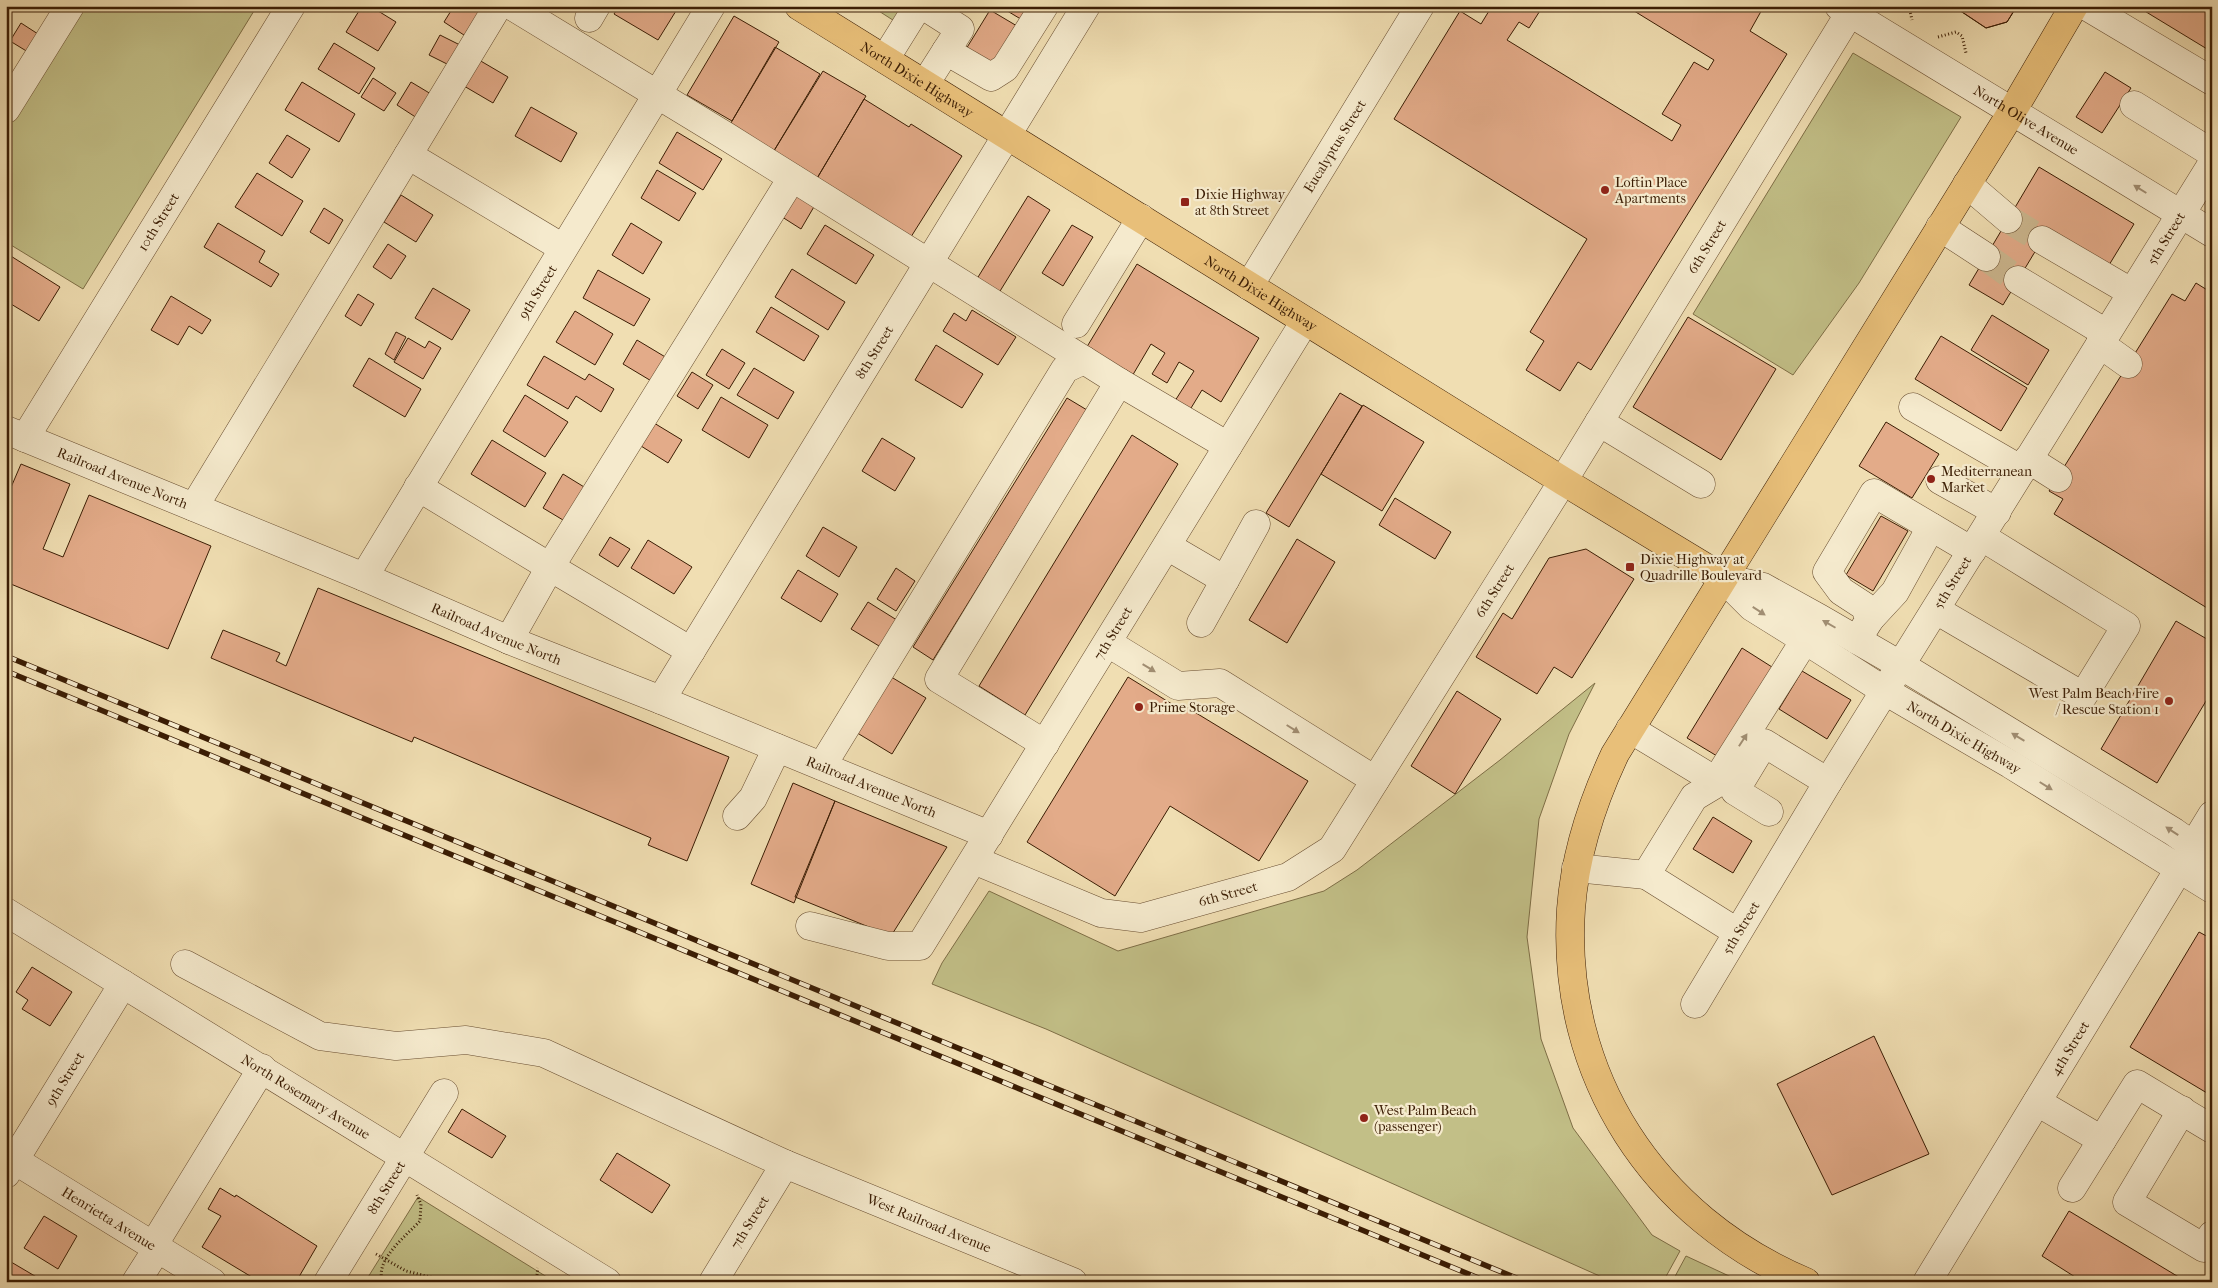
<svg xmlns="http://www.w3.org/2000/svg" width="2218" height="1288" font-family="'IM FELL French Canon',serif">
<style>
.green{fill:#c2bf87;stroke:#7e6e46}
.building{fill:#e3ab89;stroke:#3b1d04}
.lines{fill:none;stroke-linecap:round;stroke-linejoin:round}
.minor-tunnel{stroke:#ccb78f;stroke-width:28;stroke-dasharray:28 14;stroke-linecap:butt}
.minor-casing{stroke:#684d30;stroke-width:29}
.major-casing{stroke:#3b1d04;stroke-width:29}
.path{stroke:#3b1d04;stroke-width:3;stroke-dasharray:1 2.5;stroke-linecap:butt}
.minor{stroke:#f5eacd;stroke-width:28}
.major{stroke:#e8bf79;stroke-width:28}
.rail-casing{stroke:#3b1d04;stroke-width:5.5}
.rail{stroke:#f5eacd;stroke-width:4;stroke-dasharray:11;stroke-linecap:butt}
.oneway{fill:#a18e73}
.poi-dot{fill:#8f2418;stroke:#f5eacd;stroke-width:2}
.labels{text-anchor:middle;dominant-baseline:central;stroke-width:4.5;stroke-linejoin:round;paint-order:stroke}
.street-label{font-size:14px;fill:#3b1d04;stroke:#f5eacd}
.poi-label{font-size:14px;fill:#3b1d04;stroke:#f5eacd;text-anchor:start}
</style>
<rect width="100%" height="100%" fill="#f0deb2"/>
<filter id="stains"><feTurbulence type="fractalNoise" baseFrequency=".004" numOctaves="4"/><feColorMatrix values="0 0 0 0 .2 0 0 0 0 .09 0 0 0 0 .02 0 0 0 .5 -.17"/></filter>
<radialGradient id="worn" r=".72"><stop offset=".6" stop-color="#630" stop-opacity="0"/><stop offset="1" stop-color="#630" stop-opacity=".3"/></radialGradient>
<path class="green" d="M 80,6 L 257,6 L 83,289 L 6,242 L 6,126 Z
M 871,6 L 910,6 L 899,24 Z
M 1853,53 L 1961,117 L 1859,283 L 1793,375 L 1693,314 Z
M 1595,683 L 1569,734 L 1539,819 L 1527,937 L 1541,1039 L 1573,1128 L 1652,1235 L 1680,1251 L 1663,1282 L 1613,1282 L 1046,1029 L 932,984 L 942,963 L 989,891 L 1118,951 L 1324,891 L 1357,870 L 1500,760 Z
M 418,1197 L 555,1282 L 365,1282 Z
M 1686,1256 L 1742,1282 L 1672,1282 Z"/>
<path class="building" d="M 362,6 L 370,6 L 396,22 L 378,51 L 346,32 Z
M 454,6 L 484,6 L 467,37 L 444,22 Z
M 619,6 L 679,6 L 658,40 L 614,14 Z
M 999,6 L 1033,6 L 1024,21 Z
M 1492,6 L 1543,6 L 1529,28 L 1519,22 L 1507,40 L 1672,141 L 1681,125 L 1662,114 L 1694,62 L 1708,70 L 1714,60 L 1626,6 L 1764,6 L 1750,31 L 1787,54 L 1591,370 L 1578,362 L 1560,391 L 1526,370 L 1544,341 L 1530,332 L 1587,239 L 1394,119 L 1460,11 L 1481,24 Z
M 1953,6 L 2017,6 L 2007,22 L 1986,28 Z
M 1953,6 L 2017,6 L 2007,22 L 1986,28 Z
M 2212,6 L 2212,52 L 2138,7 L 2138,6 Z
M 990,10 L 1017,26 L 990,70 L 963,54 Z
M 734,16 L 779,42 L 732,121 L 687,95 Z
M 21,23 L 38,34 L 28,52 L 10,41 Z
M 440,35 L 460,45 L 449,65 L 429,55 Z
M 334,43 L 375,68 L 359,94 L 318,69 Z
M 775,47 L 820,74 L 772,154 L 728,128 Z
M 479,60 L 508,77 L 493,103 L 464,86 Z
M 823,71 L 866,96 L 816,180 L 772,154 Z
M 2105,72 L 2131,88 L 2102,133 L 2076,117 Z
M 373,78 L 396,93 L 384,111 L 361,97 Z
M 302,82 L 355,114 L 339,142 L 285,110 Z
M 411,82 L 431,94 L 417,118 L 397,105 Z
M 864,99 L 909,127 L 911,124 L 962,156 L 909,240 L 816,180 Z
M 531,107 L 577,133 L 561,162 L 515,136 Z
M 677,132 L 722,159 L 703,190 L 659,163 Z
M 287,135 L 310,149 L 292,178 L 269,163 Z
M 2039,167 L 2134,224 L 2106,270 L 2042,240 L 2003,305 L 1969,285 Z
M 657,170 L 696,193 L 679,221 L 641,198 Z
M 257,173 L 303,201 L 282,236 L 235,207 Z
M 794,192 L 815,205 L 801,229 L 779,215 Z
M 401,195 L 433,215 L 416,242 L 384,222 Z
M 1028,196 L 1050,210 L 997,296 L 975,282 Z
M 324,208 L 343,220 L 329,244 L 310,232 Z
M 218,223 L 265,251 L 259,262 L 279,274 L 271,287 L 204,247 Z
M 631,223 L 662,242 L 643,274 L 612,255 Z
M 825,225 L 874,255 L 856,284 L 807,254 Z
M 1072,225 L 1093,237 L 1063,286 L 1042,273 Z
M 388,244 L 406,256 L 391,279 L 373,267 Z
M 6,253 L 60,287 L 39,321 L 6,301 Z
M 1137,264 L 1259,338 L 1221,402 L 1202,390 L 1188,413 L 1173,404 L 1194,371 L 1179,362 L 1167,383 L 1152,374 L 1165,353 L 1151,344 L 1131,378 L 1085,350 Z
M 792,269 L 845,302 L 828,330 L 775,297 Z
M 598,270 L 650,299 L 634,326 L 583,298 Z
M 2196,283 L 2212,293 L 2212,611 L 2054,514 L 2063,499 L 2049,491 L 2172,294 L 2185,301 Z
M 433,288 L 470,310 L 452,340 L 415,318 Z
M 358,294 L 374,304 L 361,326 L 345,316 Z
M 171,296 L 211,320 L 202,334 L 189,326 L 178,345 L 151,330 Z
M 771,307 L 819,336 L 804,361 L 756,332 Z
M 972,310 L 1016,337 L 998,365 L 943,331 L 954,313 L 966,321 Z
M 575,311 L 613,334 L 595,365 L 556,342 Z
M 1992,315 L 2049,350 L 2028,385 L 1971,350 Z
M 1688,317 L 1776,369 L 1721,460 L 1633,407 Z
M 396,332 L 406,337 L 394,360 L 385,354 Z
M 1941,336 L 2027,388 L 2001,431 L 1915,379 Z
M 408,338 L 425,348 L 429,341 L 441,348 L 423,379 L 394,362 Z
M 637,340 L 667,358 L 653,382 L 623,364 Z
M 936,345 L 983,374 L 962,408 L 915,380 Z
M 722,349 L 745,363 L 729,389 L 706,375 Z
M 544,356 L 585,380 L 589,374 L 614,389 L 601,412 L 576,396 L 568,409 L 527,385 Z
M 369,358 L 421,389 L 405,417 L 353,386 Z
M 754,368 L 794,392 L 778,419 L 737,395 Z
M 692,372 L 713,385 L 698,409 L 677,396 Z
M 1340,393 L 1362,406 L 1289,527 L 1266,513 Z
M 525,395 L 568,422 L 545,457 L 503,431 Z
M 721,397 L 768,425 L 749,458 L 702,430 Z
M 1067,398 L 1087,410 L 933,660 L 913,647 Z
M 1363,405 L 1424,442 L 1382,511 L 1321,474 Z
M 1886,422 L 1939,454 L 1912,498 L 1859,466 Z
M 654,423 L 682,440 L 668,463 L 641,446 Z
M 1132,435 L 1178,464 L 1025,715 L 979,686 Z
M 882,438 L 915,458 L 895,491 L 862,471 Z
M 492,440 L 546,473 L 525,507 L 471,474 Z
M 21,464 L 70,484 L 43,549 L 63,557 L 89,495 L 211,546 L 168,649 L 6,582 L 6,499 Z
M 563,474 L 589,490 L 568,523 L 543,508 Z
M 1395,498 L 1451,532 L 1435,559 L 1379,525 Z
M 1881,516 L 1908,531 L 1873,591 L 1846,575 Z
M 823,527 L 857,547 L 839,577 L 806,556 Z
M 610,537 L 630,549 L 618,567 L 599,555 Z
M 1297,539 L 1335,562 L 1287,643 L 1249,620 Z
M 648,540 L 692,567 L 674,594 L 631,568 Z
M 1586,549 L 1634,579 L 1572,678 L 1554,667 L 1537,694 L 1476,657 L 1503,613 L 1512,619 L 1549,558 Z
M 896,568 L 915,581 L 896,611 L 877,599 Z
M 798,570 L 838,594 L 821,622 L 781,598 Z
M 318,588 L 729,757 L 687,861 L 648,845 L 651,838 L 414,737 L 412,742 L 211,658 L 223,630 L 280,653 L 276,661 L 286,666 Z
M 868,602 L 900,622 L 884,649 L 851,629 Z
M 2176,621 L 2212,642 L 2212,691 L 2157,783 L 2101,749 Z
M 1742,648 L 1772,667 L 1717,756 L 1687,738 Z
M 1802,671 L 1851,700 L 1827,739 L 1779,709 Z
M 888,675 L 926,698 L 892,754 L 854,731 Z
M 1128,677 L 1180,709 L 1183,705 L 1308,781 L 1259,861 L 1170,806 L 1115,896 L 1027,842 Z
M 1457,691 L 1501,719 L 1455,794 L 1411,766 Z
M 793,783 L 835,801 L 794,903 L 751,884 Z
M 835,801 L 947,847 L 891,936 L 795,897 Z
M 1713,817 L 1752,841 L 1733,873 L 1693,849 Z
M 2199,932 L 2212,939 L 2212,1096 L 2130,1047 Z
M 32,967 L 72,992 L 50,1026 L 22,1009 L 28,1000 L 16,992 Z
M 1874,1036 L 1929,1154 L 1832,1195 L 1777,1084 Z
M 462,1109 L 506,1136 L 492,1158 L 448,1132 Z
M 617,1153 L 670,1185 L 652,1213 L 600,1180 Z
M 220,1188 L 235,1197 L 236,1195 L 317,1246 L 296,1282 L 260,1282 L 202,1247 L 221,1216 L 208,1209 Z
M 2069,1211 L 2187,1282 L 2083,1282 L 2042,1256 Z
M 44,1216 L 77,1236 L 58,1269 L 24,1248 Z
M 6,1259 L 45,1282 L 6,1282 Z"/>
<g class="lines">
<path class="minor-tunnel" d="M 2008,219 L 2042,240
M 1986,257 L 2018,280"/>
<defs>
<g id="minor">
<path d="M 512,6 L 724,135 L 1084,360"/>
<path d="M 924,6 L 960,29 L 925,84"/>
<path id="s1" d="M 1839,6 L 2212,233"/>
<path d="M 2086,6 L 2212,81"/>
<path d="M 589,18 L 596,6"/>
<path d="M 946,51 L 991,77 L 1005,68 L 1044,6"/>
<path d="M 885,59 L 918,6"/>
<path d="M 2134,105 L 2212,153"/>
<path d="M 6,109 L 70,6"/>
<path d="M 408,155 L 498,6"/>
<path d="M 1967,184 L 2008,219"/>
<path d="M 1940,227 L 1986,257"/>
<path d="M 2042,240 L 2131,292"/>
<path d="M 2018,280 L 2106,333"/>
<path id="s2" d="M 1249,286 L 1420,6"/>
<path d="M 1076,324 L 1141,218"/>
<path d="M 2100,344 L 2128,364"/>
<path d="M 1913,407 L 2022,470"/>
<path d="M 1599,422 L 1701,484"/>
<path id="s3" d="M 6,430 L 364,577 L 509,640 L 661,700 L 989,835"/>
<path id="s4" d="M 25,438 L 291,6"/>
<path d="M 2028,459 L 2058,478"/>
<path d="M 1940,480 L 1997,512"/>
<path d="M 418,487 L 550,567 L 792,178"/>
<path d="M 194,507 L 408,155 L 563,248"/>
<path d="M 1167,546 L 1225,580 L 1201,623"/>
<path id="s5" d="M 364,577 L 711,6"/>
<path id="s6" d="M 1723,578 L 1752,607 L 1805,640 L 1885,691 L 2010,764 L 2212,889"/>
<path d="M 1723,578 L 1763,587 L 1819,618 L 1902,666 L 2174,832 L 2212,859"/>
<path d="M 1225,580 L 1256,524"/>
<path d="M 1936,610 L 2083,696 L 2126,626 L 1982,537"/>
<path d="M 1870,619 L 1895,592 L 1931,527"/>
<path d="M 509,640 L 550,567 L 691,651"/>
<path d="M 1857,640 L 1870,619 L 1864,606 L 1841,591 L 1827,572 L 1874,493 L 1972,551"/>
<path d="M 1108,643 L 1178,686 L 1220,683 L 1375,780"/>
<path id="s7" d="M 661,700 L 1086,6"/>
<path d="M 1630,729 L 1716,781"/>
<path d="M 1045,744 L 939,679 L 1119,382 L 1228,446"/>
<path d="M 822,766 L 1065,369 L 1084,360 L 1119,382"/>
<path d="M 1769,812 L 1735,791 L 1764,743 L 1828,782"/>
<path d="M 737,816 L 753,798 L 777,748"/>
<path id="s8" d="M 974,860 L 1101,913 L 1141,918 L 1288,877 L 1332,849 L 1563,481 L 1854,6"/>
<path d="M 1576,868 L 1646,875"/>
<path id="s9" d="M 6,912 L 607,1282"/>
<path id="s10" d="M 810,926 L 888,946 L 920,946 L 1305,321"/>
<path d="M 1737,932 L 1646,875 L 1694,797 L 1714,785 L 1716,781 L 1805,640"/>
<path id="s11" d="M 185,964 L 320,1036 L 396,1046 L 466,1040 L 544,1053 L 785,1164 L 1073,1282"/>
<path id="s12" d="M 1695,1004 L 1828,782 L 2212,164"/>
<path d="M 2037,1102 L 2102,1140 L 2072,1188"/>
<path d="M 2182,1110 L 2127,1202 L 2204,1248 L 2212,1235"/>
<path d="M 2102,1140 L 2137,1084 L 2212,1129"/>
<path id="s13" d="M 6,1155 L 212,1282"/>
<path id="s14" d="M 6,1174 L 123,984"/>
<path d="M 153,1246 L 262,1068"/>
<path d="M 136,1282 L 157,1249"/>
<path id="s15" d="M 328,1282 L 444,1093"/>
<path id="s16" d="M 713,1282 L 785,1164"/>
<path id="s17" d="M 1927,1282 L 2212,815"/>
</g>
<g id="major">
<path id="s18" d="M 799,6 L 1563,481 L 1723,578"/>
<path d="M 1806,1282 C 1654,1218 1560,1076 1571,909 C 1575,855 1592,803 1615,754 L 2013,110 L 2074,6"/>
</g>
</defs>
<use href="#minor" class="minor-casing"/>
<use href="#major" class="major-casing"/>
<path class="path" d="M 1909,6 L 1912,20
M 1938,37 L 1956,32 L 1962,36 L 1966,53
M 376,1254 L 406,1271 L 450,1282
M 383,1282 C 373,1261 408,1234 420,1221 L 421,1204 L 417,1195
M 536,1282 L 538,1268"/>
<use href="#minor" class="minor"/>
<use href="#major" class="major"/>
<defs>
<path id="rail" d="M 6,656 L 1526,1282
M 6,671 L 1488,1282"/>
</defs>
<use href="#rail" class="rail-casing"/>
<use href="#rail" class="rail"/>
</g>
<defs><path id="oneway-solid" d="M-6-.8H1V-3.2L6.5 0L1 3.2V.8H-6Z" transform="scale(1.25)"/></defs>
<g class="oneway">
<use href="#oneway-solid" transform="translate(2140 189) rotate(-148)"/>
<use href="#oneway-solid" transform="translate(1759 611) rotate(33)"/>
<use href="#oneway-solid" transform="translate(1829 624) rotate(-150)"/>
<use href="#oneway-solid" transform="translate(1149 668) rotate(31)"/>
<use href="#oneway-solid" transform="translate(1293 729) rotate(32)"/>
<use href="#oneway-solid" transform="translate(2018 737) rotate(-149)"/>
<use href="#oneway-solid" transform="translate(1743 740) rotate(-57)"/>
<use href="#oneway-solid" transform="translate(2046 786) rotate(32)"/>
<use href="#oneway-solid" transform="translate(2172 831) rotate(-147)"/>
</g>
<g class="poi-dot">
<circle cx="1605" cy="190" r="5"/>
<rect x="1180" y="197" width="10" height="10" rx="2.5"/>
<circle cx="1931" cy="479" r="5"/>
<rect x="1625" y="562" width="10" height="10" rx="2.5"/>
<circle cx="2169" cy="701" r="5"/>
<circle cx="1139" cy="707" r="5"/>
<circle cx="1364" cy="1118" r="5"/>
</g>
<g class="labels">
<g class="street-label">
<text stroke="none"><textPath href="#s18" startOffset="139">North Dixie Highway</textPath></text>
<text stroke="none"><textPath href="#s1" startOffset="219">North Olive Avenue</textPath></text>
<text stroke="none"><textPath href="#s2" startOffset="164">Eucalyptus Street</textPath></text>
<text stroke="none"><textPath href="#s4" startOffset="254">10th Street</textPath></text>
<text stroke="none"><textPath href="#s12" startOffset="899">5th Street</textPath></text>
<text stroke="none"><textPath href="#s8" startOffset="1092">6th Street</textPath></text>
<text stroke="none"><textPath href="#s5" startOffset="334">9th Street</textPath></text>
<text stroke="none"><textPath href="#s18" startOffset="544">North Dixie Highway</textPath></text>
<text stroke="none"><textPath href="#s7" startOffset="408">8th Street</textPath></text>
<text stroke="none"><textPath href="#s3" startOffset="126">Railroad Avenue North</textPath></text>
<text stroke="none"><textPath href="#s12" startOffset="494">5th Street</textPath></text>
<text stroke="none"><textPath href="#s8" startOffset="688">6th Street</textPath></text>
<text stroke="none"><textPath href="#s3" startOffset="531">Railroad Avenue North</textPath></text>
<text stroke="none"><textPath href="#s10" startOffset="480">7th Street</textPath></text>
<text stroke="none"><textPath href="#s6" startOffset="290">North Dixie Highway</textPath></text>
<text stroke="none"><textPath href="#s3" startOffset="936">Railroad Avenue North</textPath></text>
<text stroke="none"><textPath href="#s8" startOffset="268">6th Street</textPath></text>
<text stroke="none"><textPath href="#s12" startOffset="89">5th Street</textPath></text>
<text stroke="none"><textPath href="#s17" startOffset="274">4th Street</textPath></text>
<text stroke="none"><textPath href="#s14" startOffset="112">9th Street</textPath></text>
<text stroke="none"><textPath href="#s9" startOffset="352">North Rosemary Avenue</textPath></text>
<text stroke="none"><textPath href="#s15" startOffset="111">8th Street</textPath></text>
<text stroke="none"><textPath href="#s13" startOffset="121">Henrietta Avenue</textPath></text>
<text stroke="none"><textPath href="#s16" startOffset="70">7th Street</textPath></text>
<text stroke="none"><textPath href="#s11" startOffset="800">West Railroad Avenue</textPath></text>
</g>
<g class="poi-label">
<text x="1615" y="182">Loftin Place<tspan x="1615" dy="16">Apartments</tspan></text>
<text x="1195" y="194">Dixie Highway<tspan x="1195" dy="16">at 8th Street</tspan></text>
<text x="1941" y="471">Mediterranean<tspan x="1941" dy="16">Market</tspan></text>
<text x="1640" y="559">Dixie Highway at<tspan x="1640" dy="16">Quadrille Boulevard</tspan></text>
<text x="2159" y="693" text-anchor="end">West Palm Beach Fire<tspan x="2159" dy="16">/ Rescue Station 1</tspan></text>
<text x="1149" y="707">Prime Storage</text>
<text x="1374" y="1110">West Palm Beach<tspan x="1374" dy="16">(passenger)</tspan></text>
</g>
</g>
<rect width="2218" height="1288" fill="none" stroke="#f0deb2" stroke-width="25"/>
<rect x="8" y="8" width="2203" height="1273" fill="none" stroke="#3b1d04" stroke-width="2.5"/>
<rect x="12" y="12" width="2193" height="1263" fill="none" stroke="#3b1d04"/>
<rect width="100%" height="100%" filter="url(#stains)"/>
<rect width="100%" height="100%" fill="url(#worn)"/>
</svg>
